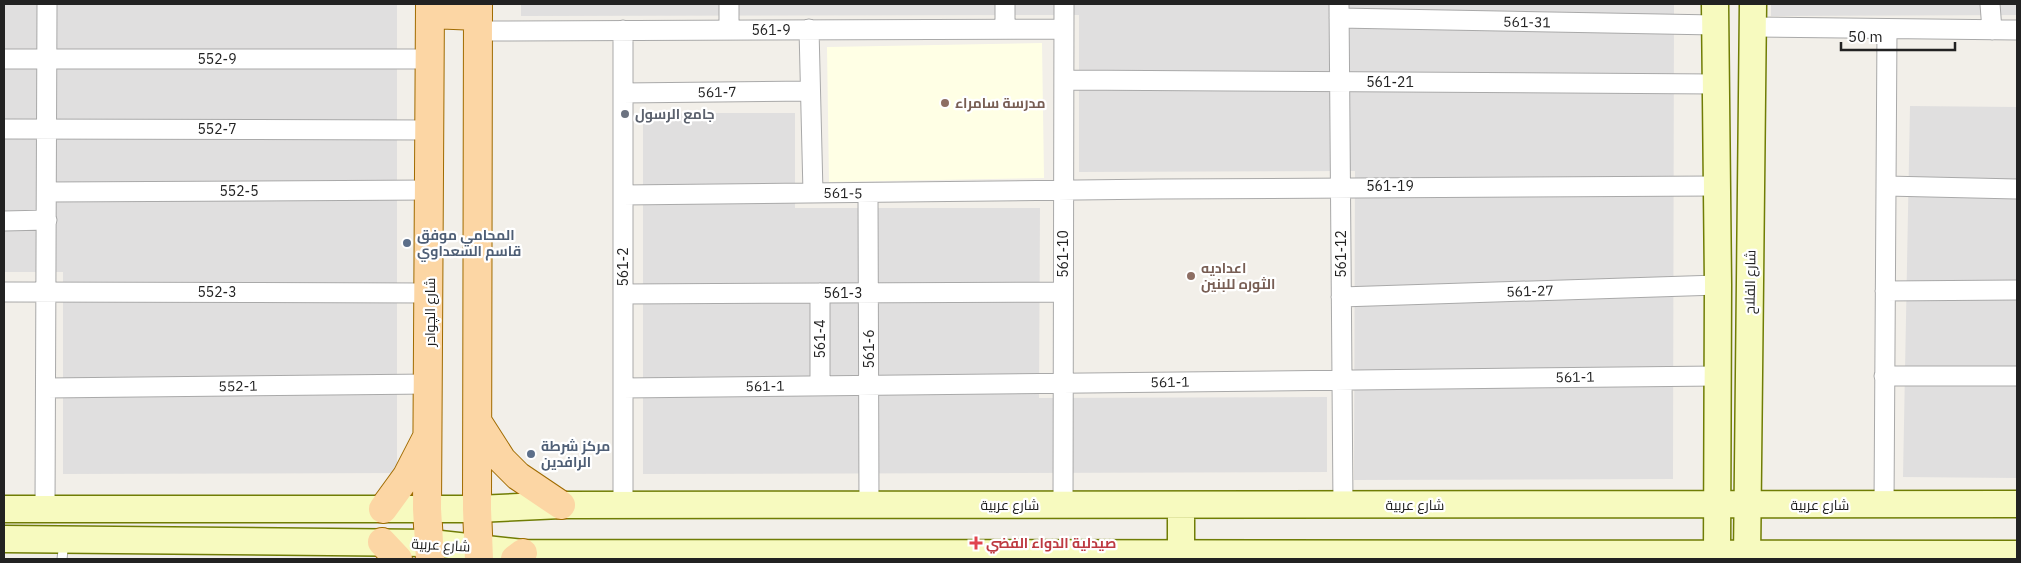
<svg xmlns="http://www.w3.org/2000/svg" width="2021" height="563" font-family="'IBM Plex Sans',Cairo,sans-serif">
<style>
.residential{fill:#e0dfdf}
.education{fill:#ffffe5}
.lines{fill:none;stroke-linecap:round;stroke-linejoin:round}
.lane-casing{stroke:#a9a9a9;stroke-width:11}
.street-casing{stroke:#a9a9a9;stroke-width:21}
.secondary-casing{stroke:#707d05;stroke-width:29}
.primary-casing{stroke:#a06b00;stroke-width:30}
.lane{stroke:#fff;stroke-width:9}
.street{stroke:#fff;stroke-width:19}
.secondary{stroke:#f7fabf;stroke-width:26}
.primary{stroke:#fcd6a4;stroke-width:28}
.education-dot{fill:#8d6e63;stroke:#fff;stroke-width:2}
.worship-dot{fill:#6b7280;stroke:#fff;stroke-width:2}
.service-dot{fill:#5c6f8a;stroke:#fff;stroke-width:2}
.health-dot{fill:#e0444e;stroke:#fff;stroke-width:2}
.labels{text-anchor:middle;dominant-baseline:central;stroke-width:4.5;stroke-linejoin:round;paint-order:stroke}
.street-label{font-size:14px;fill:#222;stroke:#fff}
.education-label{font-size:14px;font-weight:bold;fill:#785e54;stroke:#fff;text-anchor:start}
.worship-label{font-size:14px;font-weight:bold;fill:#5b616d;stroke:#fff;text-anchor:start}
.service-label{font-size:14px;font-weight:bold;fill:#4e5e75;stroke:#fff;text-anchor:start}
.health-label{font-size:14px;font-weight:bold;fill:#be3a42;stroke:#fff;text-anchor:start}
</style>
<rect width="100%" height="100%" fill="#f2efe9"/>
<path class="residential" d="M 4,4 L 397,4 L 397,473 L 63,474 L 63,272 L 4,272 Z
M 521,4 L 1674,4 L 1673,479 L 1354,480 L 1355,171 L 1079,172 L 1079,15 L 521,16 Z
M 1771,4 L 2017,4 L 2017,15 L 1771,16 Z
M 1910,106 L 2017,107 L 2017,478 L 1903,477 Z
M 643,113 L 795,113 L 795,208 L 1040,208 L 1039,398 L 1327,397 L 1327,472 L 643,474 Z"/>
<path class="education" d="M 1042,43 L 1044,178 L 829,182 L 827,47 Z"/>
<g class="lines">
<defs>
<path id="lane" d="M 62,559 L 64,542"/>
<path id="street" d="M 729,4 L 729,30
M 1339,4 L 1343,505
M 1990,4 L 1992,30
M 1339,18 L 1715,25
M 1753,27 L 2017,30
M 809,29 L 813,193
M 1005,29 L 1005,4
M 623,30 L 623,505
M 478,31 L 1064,29
M 4,59 L 430,59
M 1064,80 L 1715,84
M 623,93 L 810,91
M 4,129 L 430,130
M 1886,186 L 2017,189
M 47,192 L 430,190
M 868,194 L 869,505
M 623,195 C 987,191 1352,186 1716,186
M 4,221 L 47,220
M 1885,291 L 2017,290
M 4,292 L 430,293
M 623,294 L 1063,292
M 1341,297 L 1718,285
M 1884,376 L 2017,376
M 820,386 L 820,293
M 47,388 L 430,384
M 623,388 L 1717,376
M 1063,505 L 1064,4
M 1884,505 L 1887,29
M 45,509 L 47,4"/>
<path id="secondary" d="M 1715,4 L 1718,285 L 1717,559
M 4,509 L 477,509 L 561,505 L 2017,504
M 4,539 L 431,543 L 523,553 L 2017,554
M 1181,553 L 1181,505
M 1747,559 L 1753,4"/>
<path id="primary" d="M 478,4 L 477,509 L 479,559
M 430,14 L 478,16
M 479,424 L 502,460 L 518,476 L 561,505
M 383,509 L 407,476 L 426,439
M 382,542 L 398,559
M 430,559 L 427,509 L 430,4
M 515,559 L 523,553"/>
</defs>
<use href="#lane" class="lane-casing"/>
<use href="#street" class="street-casing"/>
<use href="#secondary" class="secondary-casing"/>
<use href="#primary" class="primary-casing"/>
<use href="#lane" class="lane"/>
<use href="#street" class="street"/>
<use href="#secondary" class="secondary"/>
<use href="#primary" class="primary"/>
</g>
<g class="education-dot">
<circle cx="945" cy="103" r="5"/>
<circle cx="1191" cy="276" r="5"/>
</g>
<circle class="worship-dot" cx="625" cy="114" r="5"/>
<g class="service-dot">
<circle cx="407" cy="243" r="5"/>
<circle cx="531" cy="454" r="5"/>
</g>
<path class="health-dot" d="M973.5 535.5h5v5h5v5h-5v5h-5v-5h-5v-5h5z"/>
<g class="labels">
<g class="street-label">
<text transform="translate(1527 22) rotate(1)">561-31</text>
<text x="771" y="30">561-9</text>
<text x="217" y="59">552-9</text>
<text x="1390" y="82">561-21</text>
<text transform="translate(717 92) rotate(-1)">561-7</text>
<text x="217" y="129">552-7</text>
<text x="1390" y="186">561-19</text>
<text x="239" y="191">552-5</text>
<text transform="translate(843 193) rotate(1)">561-5</text>
<text transform="translate(1063 254) rotate(-90)">561-10</text>
<text transform="translate(1341 254) rotate(-90)">561-12</text>
<text transform="translate(623 267) rotate(-90)">561-2</text>
<text transform="translate(1750 282) rotate(-89)">شارع الفلاح</text>
<text transform="translate(1530 291) rotate(-2)">561-27</text>
<text x="217" y="292">552-3</text>
<text x="843" y="293">561-3</text>
<text transform="translate(430 312) rotate(-90)">شارع الچوادر</text>
<text transform="translate(820 339) rotate(-90)">561-4</text>
<text transform="translate(869 349) rotate(-90)">561-6</text>
<text transform="translate(1575 377) rotate(-1)">561-1</text>
<text transform="translate(1170 382) rotate(-1)">561-1</text>
<text transform="translate(238 386) rotate(-1)">552-1</text>
<text transform="translate(765 386) rotate(-1)">561-1</text>
<text x="1010" y="505">شارع عربية</text>
<text x="1415" y="505">شارع عربية</text>
<text x="1820" y="505">شارع عربية</text>
<text transform="translate(441 545) rotate(3)">شارع عربية</text>
</g>
<g class="education-label">
<text x="955" y="103">مدرسة سامراء</text>
<text x="1201" y="268">اعداديه<tspan x="1201" dy="16">الثوره للبنين</tspan></text>
</g>
<g class="worship-label">
<text x="635" y="114">جامع الرسول</text>
</g>
<g class="service-label">
<text x="417" y="235">المحامي موفق<tspan x="417" dy="16">قاسم السعداوي</tspan></text>
<text x="541" y="446">مركز شرطة<tspan x="541" dy="16">الرافدين</tspan></text>
</g>
<g class="health-label">
<text x="986" y="543">صيدلية الدواء الفضي</text>
</g>
</g>
<rect width="2021" height="563" fill="none" stroke="#222222" stroke-width="10"/>
<path d="M1841 42v8h114v-8" fill="none" stroke="#222222" stroke-width="2.5"/>
<text x="1848" y="42" font-size="15" fill="#222222" stroke="#ffffff" stroke-width="4" paint-order="stroke">50 m</text>
</svg>
